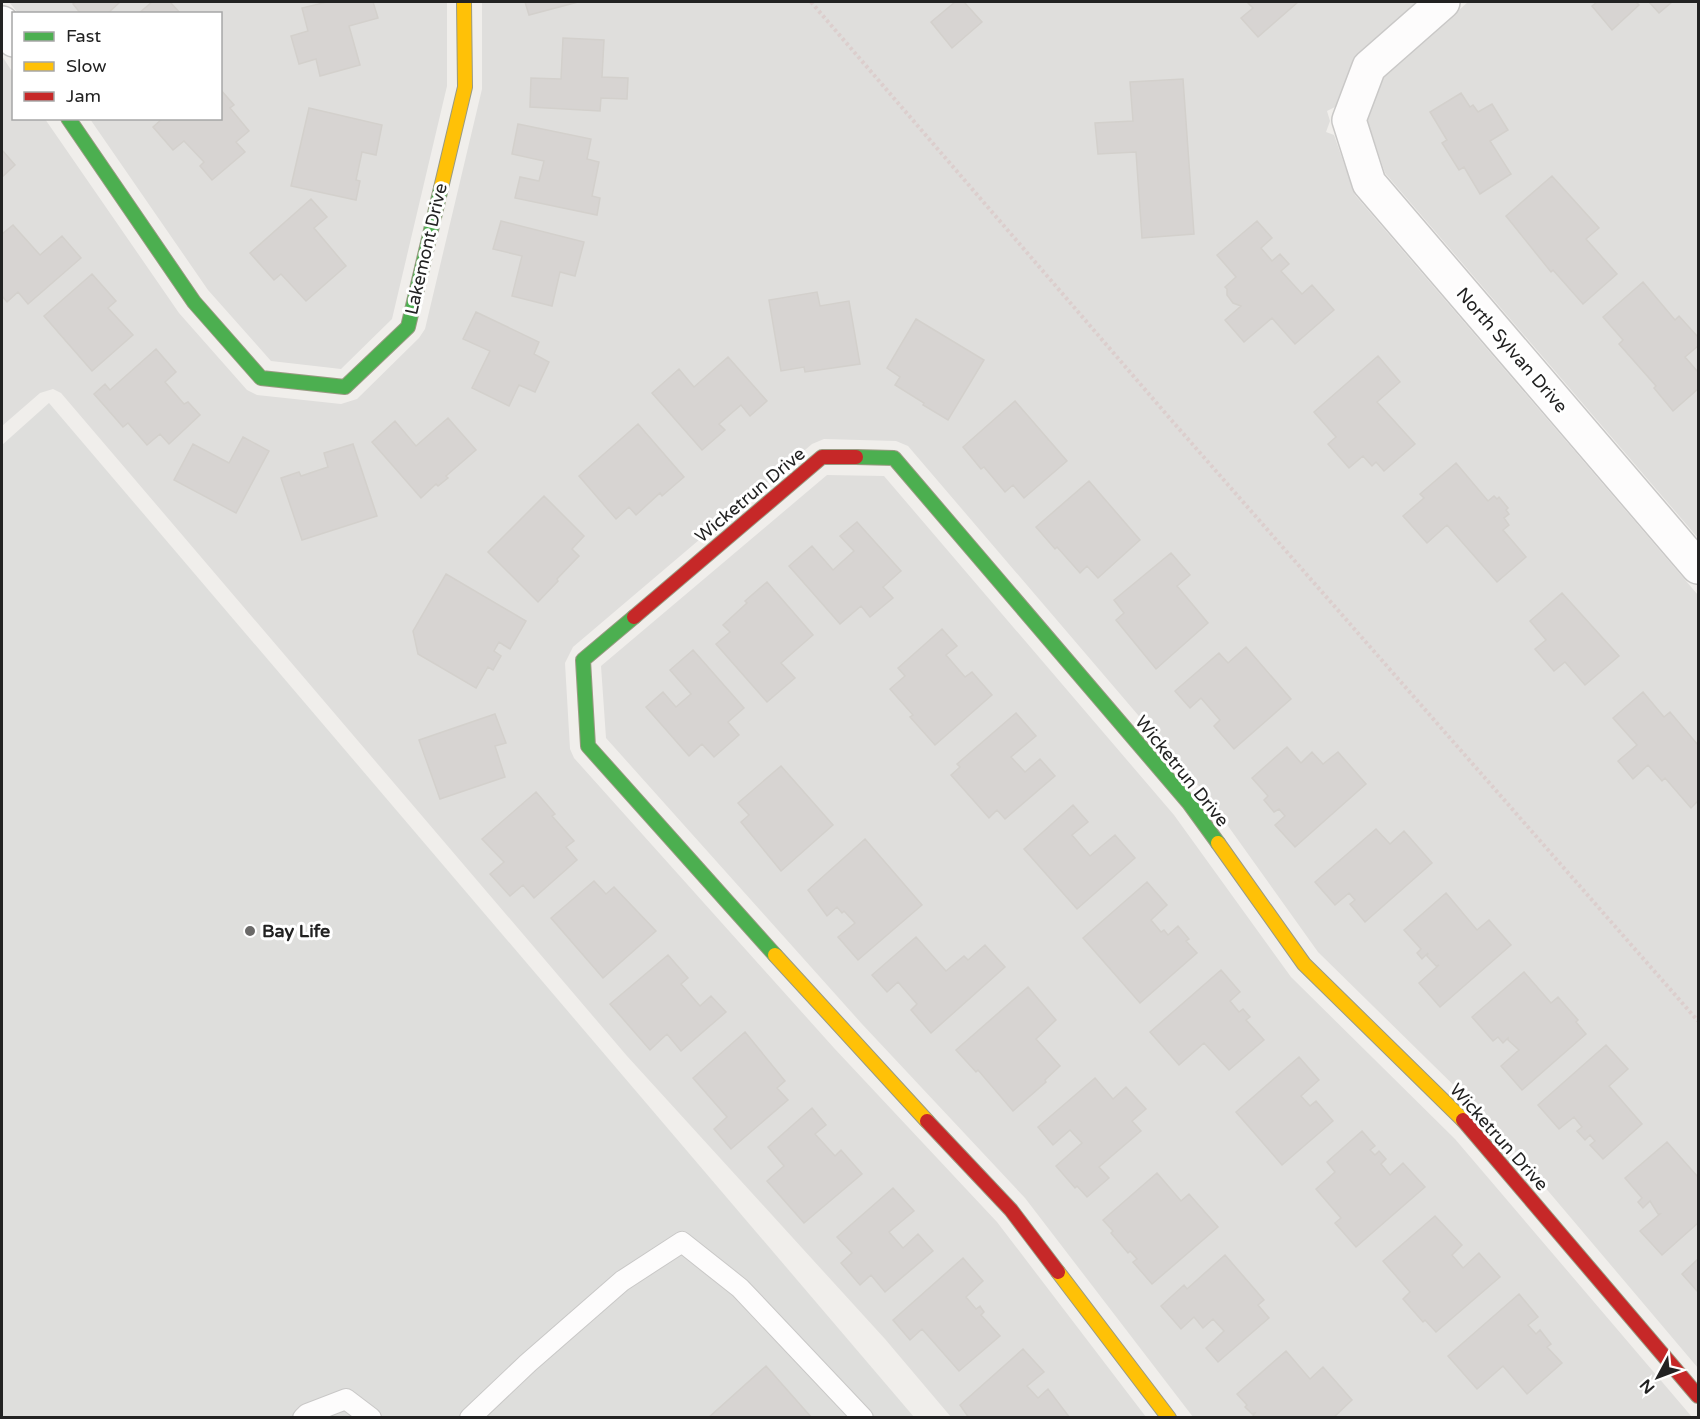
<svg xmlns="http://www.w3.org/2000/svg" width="1700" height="1419" font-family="'Varela Round',sans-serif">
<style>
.residential{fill:#dfdedc}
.religious{fill:#dededc}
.building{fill:#d7d4d2;stroke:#d3d0cc;stroke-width:1.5}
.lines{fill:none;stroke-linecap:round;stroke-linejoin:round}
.lane-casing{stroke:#c9c8c7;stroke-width:22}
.street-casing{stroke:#c9c8c7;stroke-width:36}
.fast-casing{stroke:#999a82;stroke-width:16}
.slow-casing{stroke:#999a82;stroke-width:16}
.jam-casing{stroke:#999a82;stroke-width:16}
.path{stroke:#dccecd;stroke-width:4;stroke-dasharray:3 3;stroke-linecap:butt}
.lane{stroke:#fdfcfc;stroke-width:20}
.street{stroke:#fdfcfc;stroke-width:33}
.fast{stroke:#4caf50;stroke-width:14}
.slow{stroke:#ffc107;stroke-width:14}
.jam{stroke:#c62828;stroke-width:14}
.poi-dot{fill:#6a6968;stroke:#fff;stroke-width:2}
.labels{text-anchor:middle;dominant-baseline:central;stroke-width:6;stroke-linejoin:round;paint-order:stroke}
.street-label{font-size:18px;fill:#222;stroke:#fff}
.poi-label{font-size:18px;font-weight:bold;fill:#222;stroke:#fff;text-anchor:start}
</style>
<rect width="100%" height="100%" fill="#f0eeeb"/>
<path class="residential" d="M 9,2 L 447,2 L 447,86 L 392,319 L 341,369 L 271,361 L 208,290 L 90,119 L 220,118 L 220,14 L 18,13 Z
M 482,2 L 1418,2 L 1359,54 L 1353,62 L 1335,107 L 1327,111 L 1330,121 L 1326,132 L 1334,135 L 1355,195 L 1698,595 L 1698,1368 L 1483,1114 L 1318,952 L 1203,791 L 908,446 L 896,441 L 824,439 L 812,444 L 573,647 L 565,663 L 570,749 L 574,758 L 834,1048 L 997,1222 L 1146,1417 L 951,1417 L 885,1339 L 627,1056 L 61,393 L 53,389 L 40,393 L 2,426 L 2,56 L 13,73 L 14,118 L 45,119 L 179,313 L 247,390 L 257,395 L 341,404 L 357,399 L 419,338 L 425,329 L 482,89 Z
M 1468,2 L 1698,2 L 1698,538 L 1385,173 L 1367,119 L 1384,76 Z
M 827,475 L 884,476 L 1174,815 L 1291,977 L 1455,1139 L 1692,1417 L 1193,1417 L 1025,1198 L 862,1024 L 606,738 L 601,666 Z"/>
<path class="religious" d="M 49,403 L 914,1417 L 2,1417 L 2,445 Z"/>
<path class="building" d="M 76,2 L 120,2 L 107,14 L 81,14 L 73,4 Z
M 152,2 L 170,2 L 181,14 L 138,14 Z
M 327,2 L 373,2 L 378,18 L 349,26 L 360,65 L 320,76 L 316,59 L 299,64 L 291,36 L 308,31 L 302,8 Z
M 525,2 L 578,2 L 529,15 Z
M 955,2 L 964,2 L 982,22 L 952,48 L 931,22 Z
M 1247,2 L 1298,2 L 1258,37 L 1241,18 L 1253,8 Z
M 1597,2 L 1636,2 L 1639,5 L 1612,30 L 1592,6 Z
M 1649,2 L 1672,2 L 1659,13 Z
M 563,38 L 604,40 L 602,77 L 628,78 L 627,99 L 601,98 L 600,111 L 530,107 L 531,78 L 561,79 Z
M 1183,79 L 1194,234 L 1142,238 L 1136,152 L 1098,154 L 1095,123 L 1133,121 L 1130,82 Z
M 220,89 L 234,105 L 230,108 L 249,131 L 236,142 L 245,152 L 212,180 L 200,166 L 204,162 L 184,141 L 173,150 L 153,127 L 163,118 L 220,118 Z
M 1461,93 L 1470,107 L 1473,105 L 1478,112 L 1492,104 L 1508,130 L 1490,141 L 1511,174 L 1480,194 L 1464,167 L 1459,170 L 1442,143 L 1447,140 L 1430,112 Z
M 309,108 L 382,125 L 376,155 L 362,152 L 356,180 L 360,181 L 356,200 L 291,186 Z
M 518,124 L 591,139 L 587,159 L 599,162 L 592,196 L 600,198 L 597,215 L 515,198 L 520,177 L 539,181 L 544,161 L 512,154 Z
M 2,150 L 15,165 L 2,177 Z
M 1552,176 L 1599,228 L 1586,239 L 1617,274 L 1583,304 L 1553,270 L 1551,272 L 1506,216 Z
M 311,199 L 327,217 L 314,228 L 346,266 L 306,301 L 281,274 L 274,280 L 250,253 Z
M 501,221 L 584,242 L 575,276 L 560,272 L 552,306 L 512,296 L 522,256 L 493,249 Z
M 1257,221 L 1272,238 L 1261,248 L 1272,261 L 1280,254 L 1289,264 L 1281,271 L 1302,294 L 1312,285 L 1334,310 L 1295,344 L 1272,318 L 1244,342 L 1225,320 L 1241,306 L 1233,303 L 1227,295 L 1227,289 L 1225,287 L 1236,277 L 1217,255 Z
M 13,225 L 40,255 L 62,236 L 81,258 L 28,304 L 18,292 L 7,302 L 2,296 L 2,234 Z
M 92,274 L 116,301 L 108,308 L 133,335 L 92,371 L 44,316 Z
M 1643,282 L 1675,320 L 1679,316 L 1698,337 L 1698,346 L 1685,357 L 1698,372 L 1698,389 L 1673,411 L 1654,388 L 1656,386 L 1619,344 L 1623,340 L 1603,317 Z
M 817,292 L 820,306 L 849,301 L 860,364 L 805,372 L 804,367 L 781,371 L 769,300 Z
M 476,312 L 539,342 L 534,354 L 549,362 L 535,392 L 519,385 L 509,406 L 472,388 L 490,351 L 463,339 Z
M 916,319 L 984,360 L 948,420 L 923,405 L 924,403 L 895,385 L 900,377 L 887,368 Z
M 156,349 L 176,372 L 165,382 L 184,404 L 188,402 L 200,415 L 169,444 L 160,434 L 147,445 L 128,423 L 123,427 L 94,394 L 105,384 L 110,390 Z
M 1378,356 L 1400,382 L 1377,402 L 1415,444 L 1384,471 L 1376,462 L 1372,466 L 1363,456 L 1349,468 L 1328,444 L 1336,437 L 1314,412 Z
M 728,357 L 767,401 L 750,416 L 741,405 L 719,424 L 725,430 L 702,450 L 652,393 L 679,369 L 694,387 Z
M 1015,401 L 1067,461 L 1024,498 L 1013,485 L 1005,492 L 984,467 L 981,469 L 963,447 Z
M 448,418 L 476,450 L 446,476 L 448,478 L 438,486 L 436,484 L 421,498 L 372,442 L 395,421 L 416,446 Z
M 638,424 L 684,477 L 662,496 L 660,493 L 636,515 L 629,507 L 616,519 L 579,476 Z
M 243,437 L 269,451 L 236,513 L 174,480 L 193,444 L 229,463 Z
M 353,444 L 377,516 L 302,540 L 281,478 L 299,472 L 301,476 L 328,467 L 324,453 Z
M 1456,463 L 1488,501 L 1494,496 L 1497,499 L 1499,497 L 1508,508 L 1506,510 L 1509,514 L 1504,518 L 1509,525 L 1503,530 L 1526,557 L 1497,582 L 1447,525 L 1427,543 L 1403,516 L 1424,498 L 1420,494 Z
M 1089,481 L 1140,540 L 1098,578 L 1087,566 L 1080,573 L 1057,547 L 1055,549 L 1036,527 Z
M 544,496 L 584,536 L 572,549 L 579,556 L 557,579 L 558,581 L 538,602 L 488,552 Z
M 857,522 L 901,571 L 883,587 L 893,598 L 870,617 L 861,606 L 840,624 L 789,566 L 812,546 L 833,570 L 854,551 L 840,536 Z
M 1171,553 L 1190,575 L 1177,586 L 1208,623 L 1156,669 L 1116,620 L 1124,613 L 1114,600 Z
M 446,574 L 526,621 L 510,649 L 499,642 L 494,651 L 501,656 L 493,670 L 488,667 L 476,688 L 418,654 L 413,631 Z
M 767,582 L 813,635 L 781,663 L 795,678 L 767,702 L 716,644 L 730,632 L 723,625 L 747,603 L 745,601 Z
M 1562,593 L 1619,656 L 1585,685 L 1565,662 L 1554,671 L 1535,649 L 1546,640 L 1530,621 Z
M 942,629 L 957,646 L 946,655 L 965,677 L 972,672 L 992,695 L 935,745 L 910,717 L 913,715 L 890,689 L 905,676 L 898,668 Z
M 1246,647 L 1291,699 L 1234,749 L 1214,726 L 1220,720 L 1201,698 L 1190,708 L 1175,691 L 1219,653 L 1228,663 Z
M 693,650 L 744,708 L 728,722 L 739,735 L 714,757 L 702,744 L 689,756 L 646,707 L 663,692 L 676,707 L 691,694 L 670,670 Z
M 1643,692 L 1664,717 L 1670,712 L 1698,745 L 1698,801 L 1691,808 L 1665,778 L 1662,781 L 1648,765 L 1633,779 L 1618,761 L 1637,745 L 1613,718 Z
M 1016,713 L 1036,736 L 1011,757 L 1025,772 L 1040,759 L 1055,776 L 1005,819 L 997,810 L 989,818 L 951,775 L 960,767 L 957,764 Z
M 495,714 L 506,743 L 495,746 L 505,777 L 440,799 L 419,740 Z
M 1287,747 L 1301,763 L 1312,752 L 1323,764 L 1338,752 L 1366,784 L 1295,847 L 1275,825 L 1285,816 L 1279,809 L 1274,812 L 1264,800 L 1268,796 L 1252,778 Z
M 781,766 L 833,825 L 781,871 L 741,822 L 749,815 L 738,803 Z
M 536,792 L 555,814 L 552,816 L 574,841 L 566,847 L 577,860 L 534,898 L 523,885 L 510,896 L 490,874 L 504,862 L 482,839 Z
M 1073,805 L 1088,822 L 1072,835 L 1090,856 L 1115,835 L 1135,858 L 1077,909 L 1024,849 Z
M 1376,829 L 1390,844 L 1404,831 L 1432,863 L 1365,922 L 1350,904 L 1355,900 L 1349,893 L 1335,905 L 1315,882 Z
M 865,839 L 922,905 L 858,960 L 838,937 L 855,923 L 844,911 L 842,913 L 837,907 L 827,916 L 808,890 Z
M 594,881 L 606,894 L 614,887 L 656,931 L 603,978 L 551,918 Z
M 1147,882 L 1167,905 L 1151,920 L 1161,932 L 1164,930 L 1168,935 L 1178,926 L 1189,939 L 1186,941 L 1197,953 L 1140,1003 L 1083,938 Z
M 1446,893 L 1477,930 L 1489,920 L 1511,945 L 1440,1007 L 1419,983 L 1439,965 L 1436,966 L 1427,956 L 1428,953 L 1422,959 L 1417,953 L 1421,949 L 1404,930 Z
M 916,937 L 946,971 L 964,956 L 968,960 L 985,945 L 1005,967 L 931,1033 L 911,1010 L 917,1004 L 898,982 L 887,992 L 872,975 Z
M 668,955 L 688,978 L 681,984 L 700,1006 L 711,996 L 726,1012 L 681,1051 L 667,1034 L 650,1050 L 610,1004 Z
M 1221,970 L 1240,992 L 1230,1001 L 1239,1012 L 1243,1009 L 1250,1017 L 1246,1020 L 1264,1040 L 1229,1070 L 1204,1043 L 1179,1065 L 1150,1032 Z
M 1524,972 L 1551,1003 L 1558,997 L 1578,1020 L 1576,1022 L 1586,1034 L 1522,1090 L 1501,1066 L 1519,1050 L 1508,1040 L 1508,1038 L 1503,1043 L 1498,1037 L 1493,1041 L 1472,1017 Z
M 1028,987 L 1056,1020 L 1036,1039 L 1060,1066 L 1045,1080 L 1046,1082 L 1013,1111 L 978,1070 L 976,1072 L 956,1050 Z
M 745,1032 L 785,1081 L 777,1088 L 788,1100 L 731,1149 L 714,1129 L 727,1117 L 693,1078 Z
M 1606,1045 L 1628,1069 L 1609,1086 L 1642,1124 L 1603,1159 L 1590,1145 L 1595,1141 L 1590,1135 L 1585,1140 L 1577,1131 L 1582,1127 L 1574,1117 L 1559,1129 L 1538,1105 Z
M 1299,1057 L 1319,1080 L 1301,1096 L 1310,1106 L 1316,1101 L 1333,1121 L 1282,1165 L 1236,1112 Z
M 1095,1078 L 1113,1099 L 1126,1087 L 1146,1109 L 1132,1121 L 1141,1131 L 1099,1167 L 1109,1178 L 1087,1197 L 1077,1186 L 1075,1188 L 1056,1166 L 1082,1143 L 1070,1130 L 1053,1145 L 1038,1127 Z
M 812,1108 L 826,1125 L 815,1134 L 835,1156 L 841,1150 L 862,1174 L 804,1223 L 767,1181 L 784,1166 L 768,1147 Z
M 1362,1131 L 1375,1146 L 1370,1150 L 1375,1155 L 1379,1151 L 1386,1159 L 1381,1164 L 1390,1175 L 1403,1163 L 1425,1187 L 1356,1247 L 1335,1223 L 1341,1218 L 1316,1189 L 1335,1172 L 1327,1162 Z
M 1667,1142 L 1698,1177 L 1698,1223 L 1662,1255 L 1640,1231 L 1660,1214 L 1658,1214 L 1650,1201 L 1643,1208 L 1638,1202 L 1642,1198 L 1625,1178 Z
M 1157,1173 L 1181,1201 L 1189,1194 L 1218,1227 L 1152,1284 L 1133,1262 L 1137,1259 L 1130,1251 L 1128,1253 L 1111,1233 L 1113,1231 L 1103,1220 Z
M 893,1188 L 914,1211 L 889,1232 L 903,1248 L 918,1234 L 933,1251 L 885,1292 L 871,1275 L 860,1285 L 841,1263 L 852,1253 L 837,1237 Z
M 1435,1216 L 1462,1245 L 1452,1255 L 1463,1268 L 1479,1253 L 1500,1277 L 1436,1332 L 1425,1320 L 1423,1322 L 1403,1299 L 1410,1292 L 1383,1261 Z
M 1225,1255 L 1264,1300 L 1258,1305 L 1269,1318 L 1218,1362 L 1206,1348 L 1224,1331 L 1213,1319 L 1203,1328 L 1194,1317 L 1181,1329 L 1161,1306 L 1184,1285 L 1187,1289 Z
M 963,1258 L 983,1281 L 966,1297 L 976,1309 L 980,1306 L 984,1312 L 981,1315 L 1000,1336 L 959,1371 L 922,1329 L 910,1340 L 893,1320 Z
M 1698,1259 L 1698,1292 L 1682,1274 Z
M 1519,1294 L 1538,1317 L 1528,1325 L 1536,1334 L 1540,1330 L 1551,1344 L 1547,1347 L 1562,1363 L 1527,1394 L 1503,1366 L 1477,1389 L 1448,1356 Z
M 1023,1349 L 1044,1372 L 1027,1386 L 1038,1398 L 1048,1389 L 1070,1418 L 969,1418 L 960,1405 Z
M 1286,1351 L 1310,1379 L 1323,1367 L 1352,1400 L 1333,1418 L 1255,1418 L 1253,1416 L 1255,1413 L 1252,1414 L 1245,1407 L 1247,1405 L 1237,1394 Z
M 766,1366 L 812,1418 L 708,1418 Z"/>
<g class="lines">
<defs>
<path id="lane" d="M 303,1418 L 307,1414 L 346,1399 L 371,1418
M 470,1418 L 528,1363 L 622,1281 L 682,1242 L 740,1288 L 863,1418"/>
<path id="street" d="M 1443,2 L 1369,67 L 1349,120 L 1369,183 L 1698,567
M 2,23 L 14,40"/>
<path id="fast" d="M 68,118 L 194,302 L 261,378 L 345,387 L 408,327 L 441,188
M 856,457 L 894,458 L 1189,803 L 1218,843
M 634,617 L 583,660 L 588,746 L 775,955"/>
<path id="slow" d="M 441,188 L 465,87 L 464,2
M 1218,843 L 1304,964 L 1463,1120
M 775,955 L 927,1121
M 1058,1272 L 1169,1418"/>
<path id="jam" d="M 634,617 L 822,457 L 856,457
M 1463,1120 L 1698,1396
M 927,1121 L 1011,1210 L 1058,1272"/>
</defs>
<use href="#lane" class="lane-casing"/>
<use href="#street" class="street-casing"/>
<use href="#fast" class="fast-casing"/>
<use href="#slow" class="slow-casing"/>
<use href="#jam" class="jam-casing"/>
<path class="path" d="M 811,2 L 1173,422 L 1698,1021"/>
<use href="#lane" class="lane"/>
<use href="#street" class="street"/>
<use href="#fast" class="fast"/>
<use href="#slow" class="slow"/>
<use href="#jam" class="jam"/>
</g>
<circle class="poi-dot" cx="250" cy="931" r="6"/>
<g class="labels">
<g class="street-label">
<text transform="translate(426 249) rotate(-77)">Lakemont Drive</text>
<text transform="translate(1512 350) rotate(49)">North Sylvan Drive</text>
<text transform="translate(750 495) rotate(-40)">Wicketrun Drive</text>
<text transform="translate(1182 771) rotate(51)">Wicketrun Drive</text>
<text transform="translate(1499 1137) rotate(48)">Wicketrun Drive</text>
</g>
<g class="poi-label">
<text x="262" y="931">Bay Life</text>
</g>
</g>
<rect width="1700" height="1419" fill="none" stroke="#222222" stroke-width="6"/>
<rect x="12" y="12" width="210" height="108" fill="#ffffff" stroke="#a7a7a7" stroke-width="1.5"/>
<rect x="24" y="32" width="30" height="9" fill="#4caf50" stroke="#a7a7a7" stroke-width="1.5"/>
<text x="66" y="42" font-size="18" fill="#222222">Fast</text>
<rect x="24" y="62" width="30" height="9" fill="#ffc107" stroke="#a7a7a7" stroke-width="1.5"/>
<text x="66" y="72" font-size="18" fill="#222222">Slow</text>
<rect x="24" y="92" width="30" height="9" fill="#c62828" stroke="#a7a7a7" stroke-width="1.5"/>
<text x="66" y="102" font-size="18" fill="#222222">Jam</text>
<g transform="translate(1658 1377) rotate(229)" stroke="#ffffff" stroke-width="4.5" paint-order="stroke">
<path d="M0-4.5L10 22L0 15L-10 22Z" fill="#222222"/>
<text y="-9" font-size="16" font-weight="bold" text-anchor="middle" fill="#222222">N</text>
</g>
</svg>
